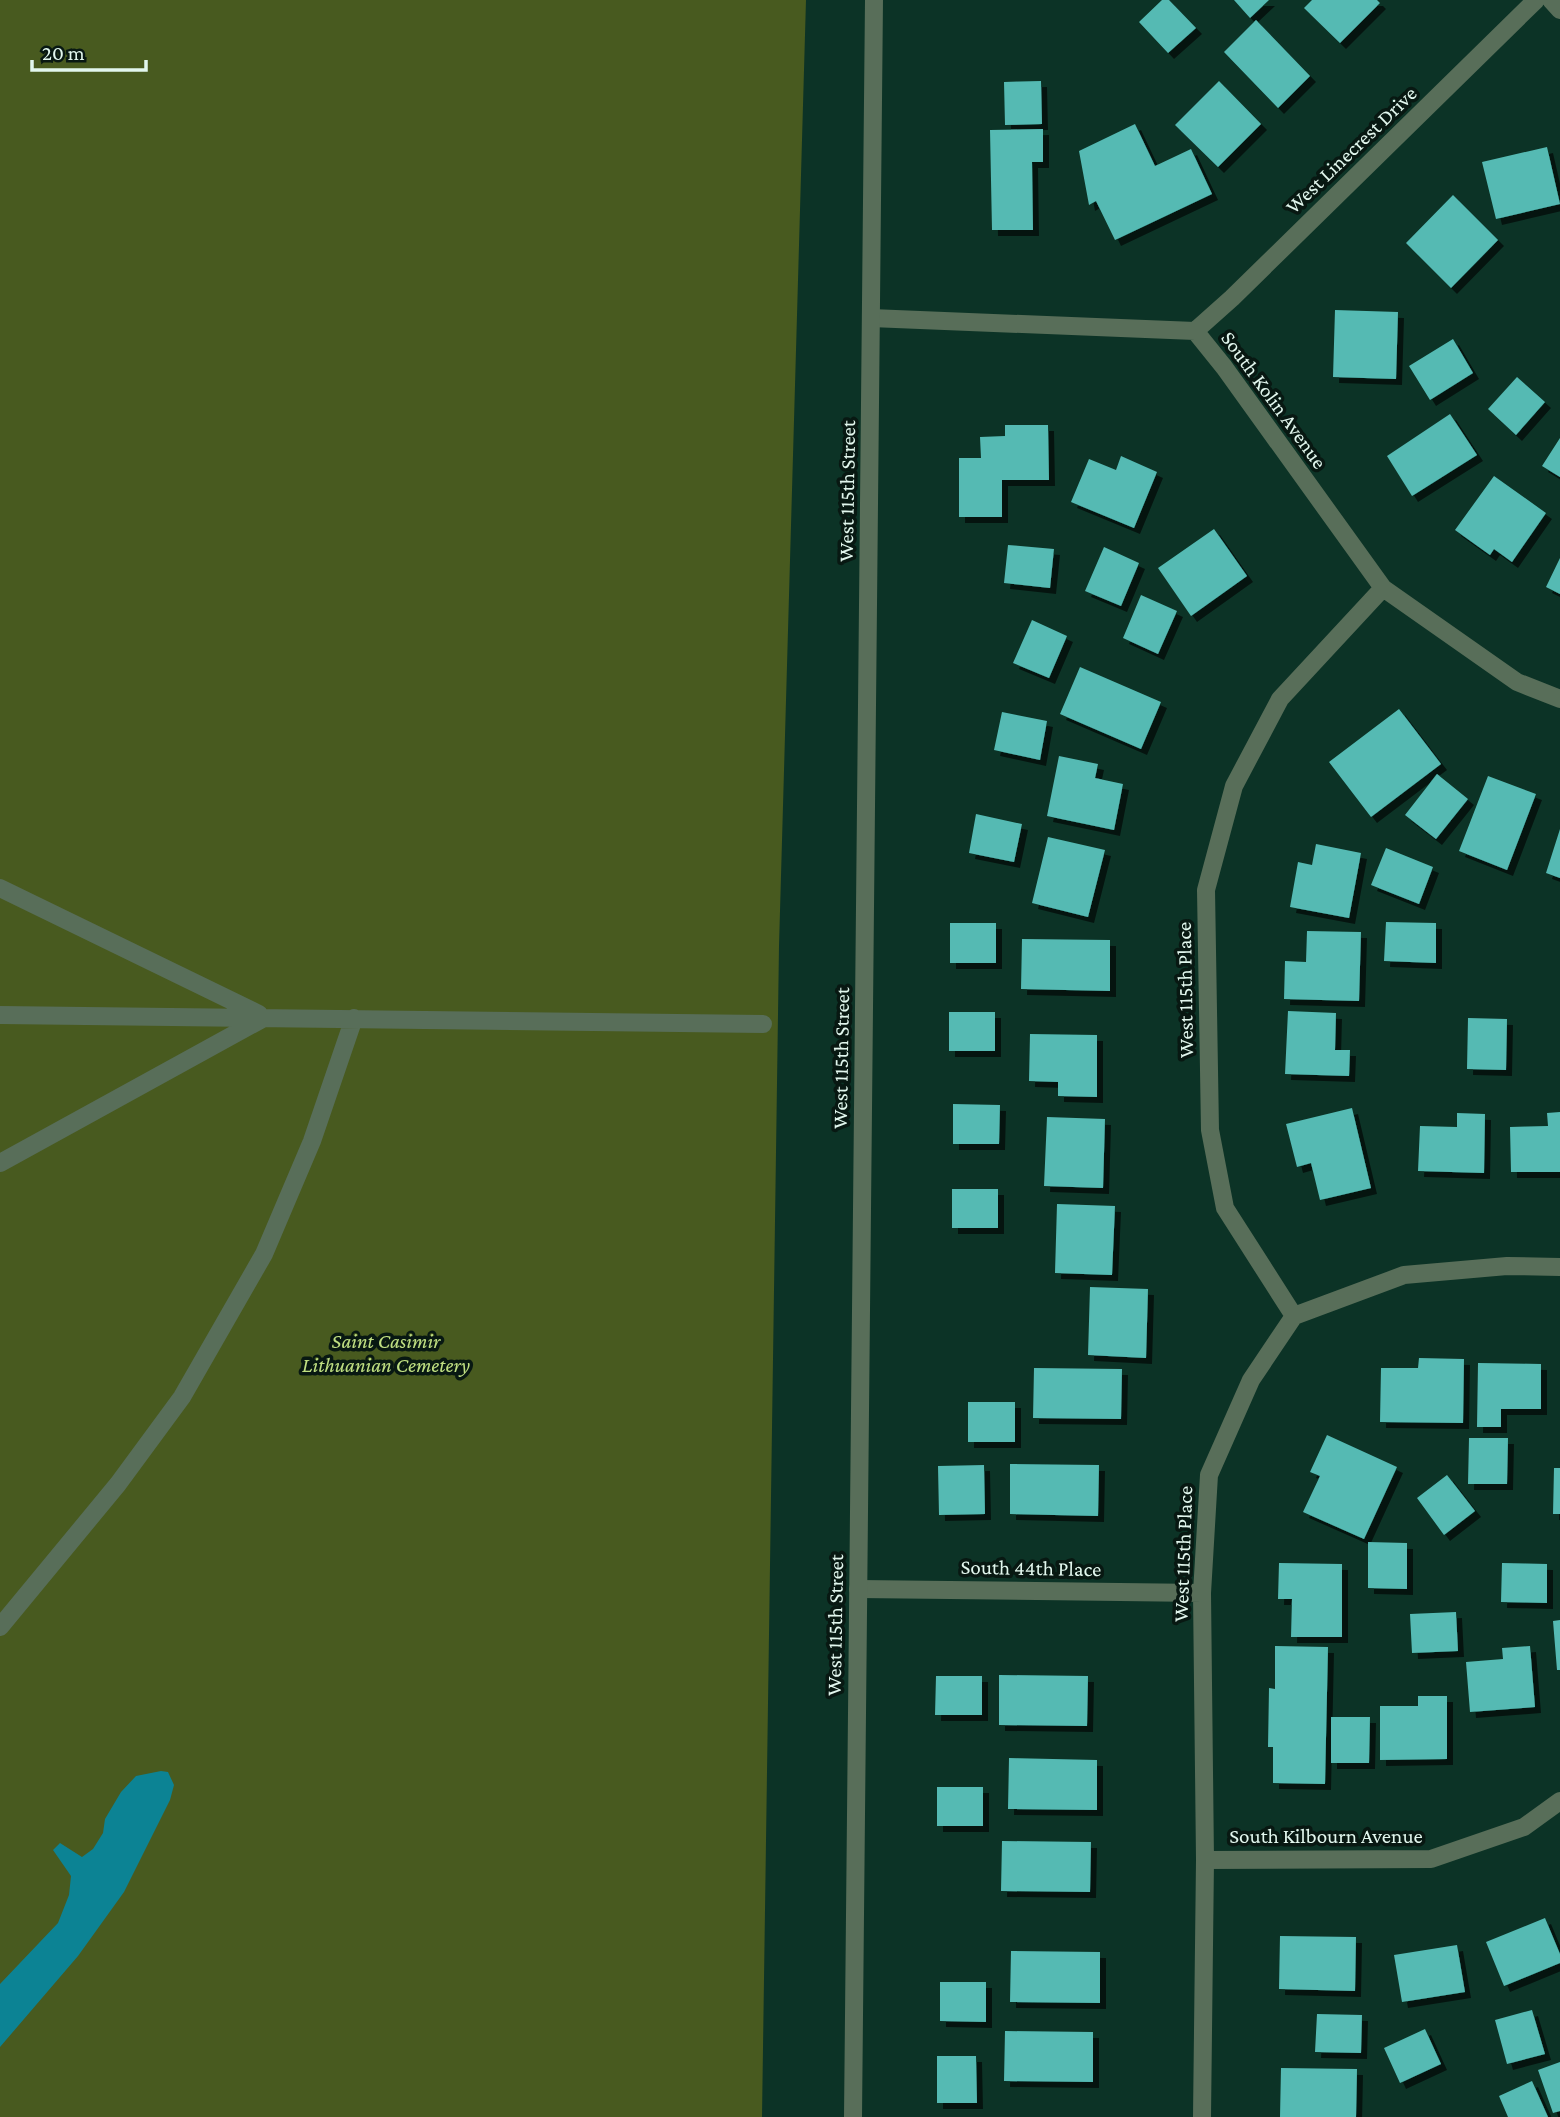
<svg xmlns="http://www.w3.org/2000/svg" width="1560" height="2117" font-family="'Crimson Pro',serif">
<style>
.green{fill:#485a1f}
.water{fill:#0c8394}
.building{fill:#54bab3;filter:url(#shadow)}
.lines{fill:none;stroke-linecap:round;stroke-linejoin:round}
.service{stroke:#586e59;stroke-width:18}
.minor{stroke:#586e59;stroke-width:18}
.tertiary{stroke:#586e59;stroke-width:18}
.labels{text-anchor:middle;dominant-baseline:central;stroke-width:7;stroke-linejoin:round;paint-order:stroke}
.street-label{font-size:21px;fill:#e2f7ee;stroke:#081812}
.park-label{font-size:21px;font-style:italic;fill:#c0e082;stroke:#081812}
</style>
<defs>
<filter id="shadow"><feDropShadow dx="6" dy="6" stdDeviation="0" flood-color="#0009"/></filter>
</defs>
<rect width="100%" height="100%" fill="#0c3326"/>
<path class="green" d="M 0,0 L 806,0 L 779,946 L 762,2117 L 0,2117 Z"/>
<path class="water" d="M 161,1771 L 168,1772 L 174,1785 L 170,1800 L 124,1892 L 78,1956 L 0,2047 L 0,1984 L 58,1923 L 69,1895 L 71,1876 L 53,1850 L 60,1843 L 82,1857 L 93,1849 L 103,1833 L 105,1819 L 121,1792 L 136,1776 Z"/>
<path class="building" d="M 1162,0 L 1169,0 L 1196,28 L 1168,53 L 1139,22 Z
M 1234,0 L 1269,0 L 1250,18 Z
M 1312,0 L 1377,0 L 1380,3 L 1340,43 L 1304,8 Z
M 1256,20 L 1310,76 L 1278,108 L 1224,52 Z
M 1041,81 L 1042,124 L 1005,125 L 1004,82 Z
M 1219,81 L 1261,124 L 1218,167 L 1175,125 Z
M 1135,124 L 1155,166 L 1191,149 L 1212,194 L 1115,240 L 1096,201 L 1089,205 L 1079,151 Z
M 1043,129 L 1043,162 L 1032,162 L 1033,230 L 992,230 L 990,130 Z
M 1547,147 L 1560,204 L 1496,219 L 1482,162 Z
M 1453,195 L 1498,240 L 1451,288 L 1406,243 Z
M 1335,310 L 1398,312 L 1396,379 L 1333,377 Z
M 1453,339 L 1473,373 L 1430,400 L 1409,366 Z
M 1517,377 L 1545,402 L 1516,435 L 1488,409 Z
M 1450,414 L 1477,455 L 1412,496 L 1387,456 Z
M 1005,425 L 1048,425 L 1049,480 L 1002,480 L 1002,517 L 959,517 L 959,458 L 981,458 L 980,437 L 1005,436 Z
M 1560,438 L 1560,477 L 1542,466 Z
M 1121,456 L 1157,472 L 1134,528 L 1071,502 L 1089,459 L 1116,470 Z
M 1494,476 L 1546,513 L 1512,562 L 1494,549 L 1490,555 L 1455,530 Z
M 1214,529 L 1247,576 L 1191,616 L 1158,568 Z
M 1008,545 L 1054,549 L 1050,588 L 1004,583 Z
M 1104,547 L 1139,563 L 1121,606 L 1085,591 Z
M 1560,558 L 1560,594 L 1546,587 Z
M 1141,595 L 1177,611 L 1158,654 L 1123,638 Z
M 1032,620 L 1067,636 L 1049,678 L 1013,663 Z
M 1080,667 L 1161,702 L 1141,749 L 1060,714 Z
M 1399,709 L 1441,764 L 1371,817 L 1329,762 Z
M 1002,712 L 1047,721 L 1040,760 L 994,750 Z
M 1059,756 L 1098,764 L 1095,778 L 1123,784 L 1114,830 L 1047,816 Z
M 1437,774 L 1468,799 L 1436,839 L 1405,815 Z
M 1488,776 L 1536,794 L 1507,870 L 1459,851 Z
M 976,814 L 1022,824 L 1014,862 L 969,853 Z
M 1560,829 L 1560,878 L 1546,873 Z
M 1048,837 L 1105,850 L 1088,917 L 1032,903 Z
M 1316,844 L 1361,853 L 1349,918 L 1290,907 L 1298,862 L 1312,865 Z
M 1386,848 L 1433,867 L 1419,904 L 1371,885 Z
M 1386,922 L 1436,923 L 1436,963 L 1384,961 Z
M 950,923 L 996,923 L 996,963 L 950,963 Z
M 1307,931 L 1361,932 L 1359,1001 L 1284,999 L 1285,961 L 1306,962 Z
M 1022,939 L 1110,940 L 1110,991 L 1021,989 Z
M 1288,1011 L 1336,1013 L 1335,1050 L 1350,1050 L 1349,1076 L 1285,1074 Z
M 949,1012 L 995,1012 L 995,1051 L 949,1051 Z
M 1468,1018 L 1507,1019 L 1506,1070 L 1467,1069 Z
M 1030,1034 L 1097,1035 L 1097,1097 L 1058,1096 L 1058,1082 L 1029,1081 Z
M 953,1104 L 1000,1105 L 999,1144 L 953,1144 Z
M 1352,1108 L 1371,1188 L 1320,1200 L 1311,1163 L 1297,1167 L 1286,1124 Z
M 1560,1112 L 1560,1172 L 1511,1172 L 1510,1127 L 1548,1126 L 1547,1113 Z
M 1457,1113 L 1485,1114 L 1484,1173 L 1418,1171 L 1420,1126 L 1457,1127 Z
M 1047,1117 L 1105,1119 L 1103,1188 L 1044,1186 Z
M 952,1189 L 998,1189 L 998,1228 L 952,1228 Z
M 1057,1204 L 1115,1206 L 1112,1275 L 1055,1273 Z
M 1090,1287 L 1148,1289 L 1146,1358 L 1088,1355 Z
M 1419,1358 L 1464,1359 L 1463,1423 L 1380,1422 L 1381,1368 L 1418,1368 Z
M 1478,1363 L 1541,1364 L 1541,1409 L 1501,1409 L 1501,1427 L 1477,1427 Z
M 1034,1368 L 1122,1369 L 1121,1419 L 1033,1418 Z
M 968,1402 L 1015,1402 L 1015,1442 L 968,1442 Z
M 1327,1435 L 1397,1467 L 1364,1539 L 1303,1512 L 1320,1476 L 1310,1472 Z
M 1469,1438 L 1508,1438 L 1507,1484 L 1468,1484 Z
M 1010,1464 L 1099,1465 L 1098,1516 L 1010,1514 Z
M 984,1465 L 985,1514 L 939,1515 L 938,1466 Z
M 1554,1468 L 1560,1468 L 1560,1514 L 1553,1514 Z
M 1447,1475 L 1475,1511 L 1444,1535 L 1417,1498 Z
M 1368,1542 L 1407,1543 L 1407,1589 L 1368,1588 Z
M 1279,1563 L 1342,1564 L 1342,1637 L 1291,1637 L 1292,1599 L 1278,1599 Z
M 1502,1563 L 1547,1564 L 1547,1603 L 1501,1602 Z
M 1456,1612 L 1458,1651 L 1412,1653 L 1410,1614 Z
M 1560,1620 L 1560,1670 L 1557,1670 L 1553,1621 Z
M 1275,1646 L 1328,1647 L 1325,1784 L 1273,1783 L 1273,1747 L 1268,1747 L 1269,1688 L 1275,1689 Z
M 1530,1646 L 1535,1707 L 1470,1712 L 1466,1662 L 1503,1659 L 1502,1648 Z
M 999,1675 L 1088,1676 L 1087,1726 L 999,1725 Z
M 936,1676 L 982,1676 L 982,1715 L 935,1715 Z
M 1418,1696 L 1447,1696 L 1447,1759 L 1380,1760 L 1380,1706 L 1418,1706 Z
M 1331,1717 L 1370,1717 L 1369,1763 L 1331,1763 Z
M 1009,1758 L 1097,1760 L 1097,1810 L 1008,1809 Z
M 937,1787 L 983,1787 L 983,1826 L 937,1826 Z
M 1002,1841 L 1091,1842 L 1090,1892 L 1001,1891 Z
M 1545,1918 L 1560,1954 L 1560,1963 L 1504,1986 L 1486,1942 Z
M 1280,1936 L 1356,1937 L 1355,1991 L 1279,1989 Z
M 1457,1945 L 1465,1992 L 1402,2002 L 1394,1955 Z
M 1011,1951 L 1100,1952 L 1100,2003 L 1010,2002 Z
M 940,1982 L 986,1982 L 986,2022 L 940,2021 Z
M 1532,2010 L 1545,2054 L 1507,2064 L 1495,2020 Z
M 1317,2014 L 1362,2015 L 1361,2053 L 1315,2052 Z
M 1425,2029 L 1441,2064 L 1400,2083 L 1384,2048 Z
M 1005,2031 L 1093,2032 L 1093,2082 L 1004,2081 Z
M 937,2056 L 976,2056 L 977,2103 L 937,2103 Z
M 1560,2062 L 1560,2111 L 1553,2113 L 1538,2070 Z
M 1281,2068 L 1357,2069 L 1356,2117 L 1280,2117 Z
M 1532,2081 L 1548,2117 L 1508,2117 L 1499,2096 Z"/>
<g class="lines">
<path class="service" d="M 0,888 L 259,1014
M 0,1015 L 763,1024
M 0,1163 L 262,1019
M 0,1627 L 118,1484 L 182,1397 L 264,1254 L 312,1141 L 354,1018"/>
<path class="minor" d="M 1551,0 L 1560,10
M 871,318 L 1195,331 L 1224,367 L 1383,588 L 1517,682 L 1560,699
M 1195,331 L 1232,298 L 1536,0
M 1294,1316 L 1404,1275 L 1507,1266 L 1560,1267
M 858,1589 L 1202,1593
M 1205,1860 L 1431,1859 L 1524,1827 L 1560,1801
M 1202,2117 L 1205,1860 L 1202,1593 L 1209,1475 L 1251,1380 L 1294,1316 L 1225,1208 L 1210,1130 L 1206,890 L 1234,786 L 1280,699 L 1383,588"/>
<path class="tertiary" d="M 853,2117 L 874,0"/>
</g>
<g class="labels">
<g class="street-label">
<text transform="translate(1351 150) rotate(-44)">West Linecrest Drive</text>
<text transform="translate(1274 400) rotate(54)">South Kolin Avenue</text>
<text transform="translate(847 491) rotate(-89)">West 115th Street</text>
<text transform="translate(1185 990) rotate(-91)">West 115th Place</text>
<text transform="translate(841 1058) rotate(-89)">West 115th Street</text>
<text transform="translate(1183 1554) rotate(-88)">West 115th Place</text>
<text transform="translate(1031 1568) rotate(1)">South 44th Place</text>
<text transform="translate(835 1625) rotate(-89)">West 115th Street</text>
<text x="1326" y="1836">South Kilbourn Avenue</text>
</g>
<g class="park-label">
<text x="386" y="1341">Saint Casimir<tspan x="386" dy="24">Lithuanian Cemetery</tspan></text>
</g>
</g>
<path d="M32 60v10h114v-10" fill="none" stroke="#e2f7ee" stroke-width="3.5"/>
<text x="42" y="60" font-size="21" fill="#e2f7ee" stroke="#081812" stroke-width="5" paint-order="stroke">20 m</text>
</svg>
